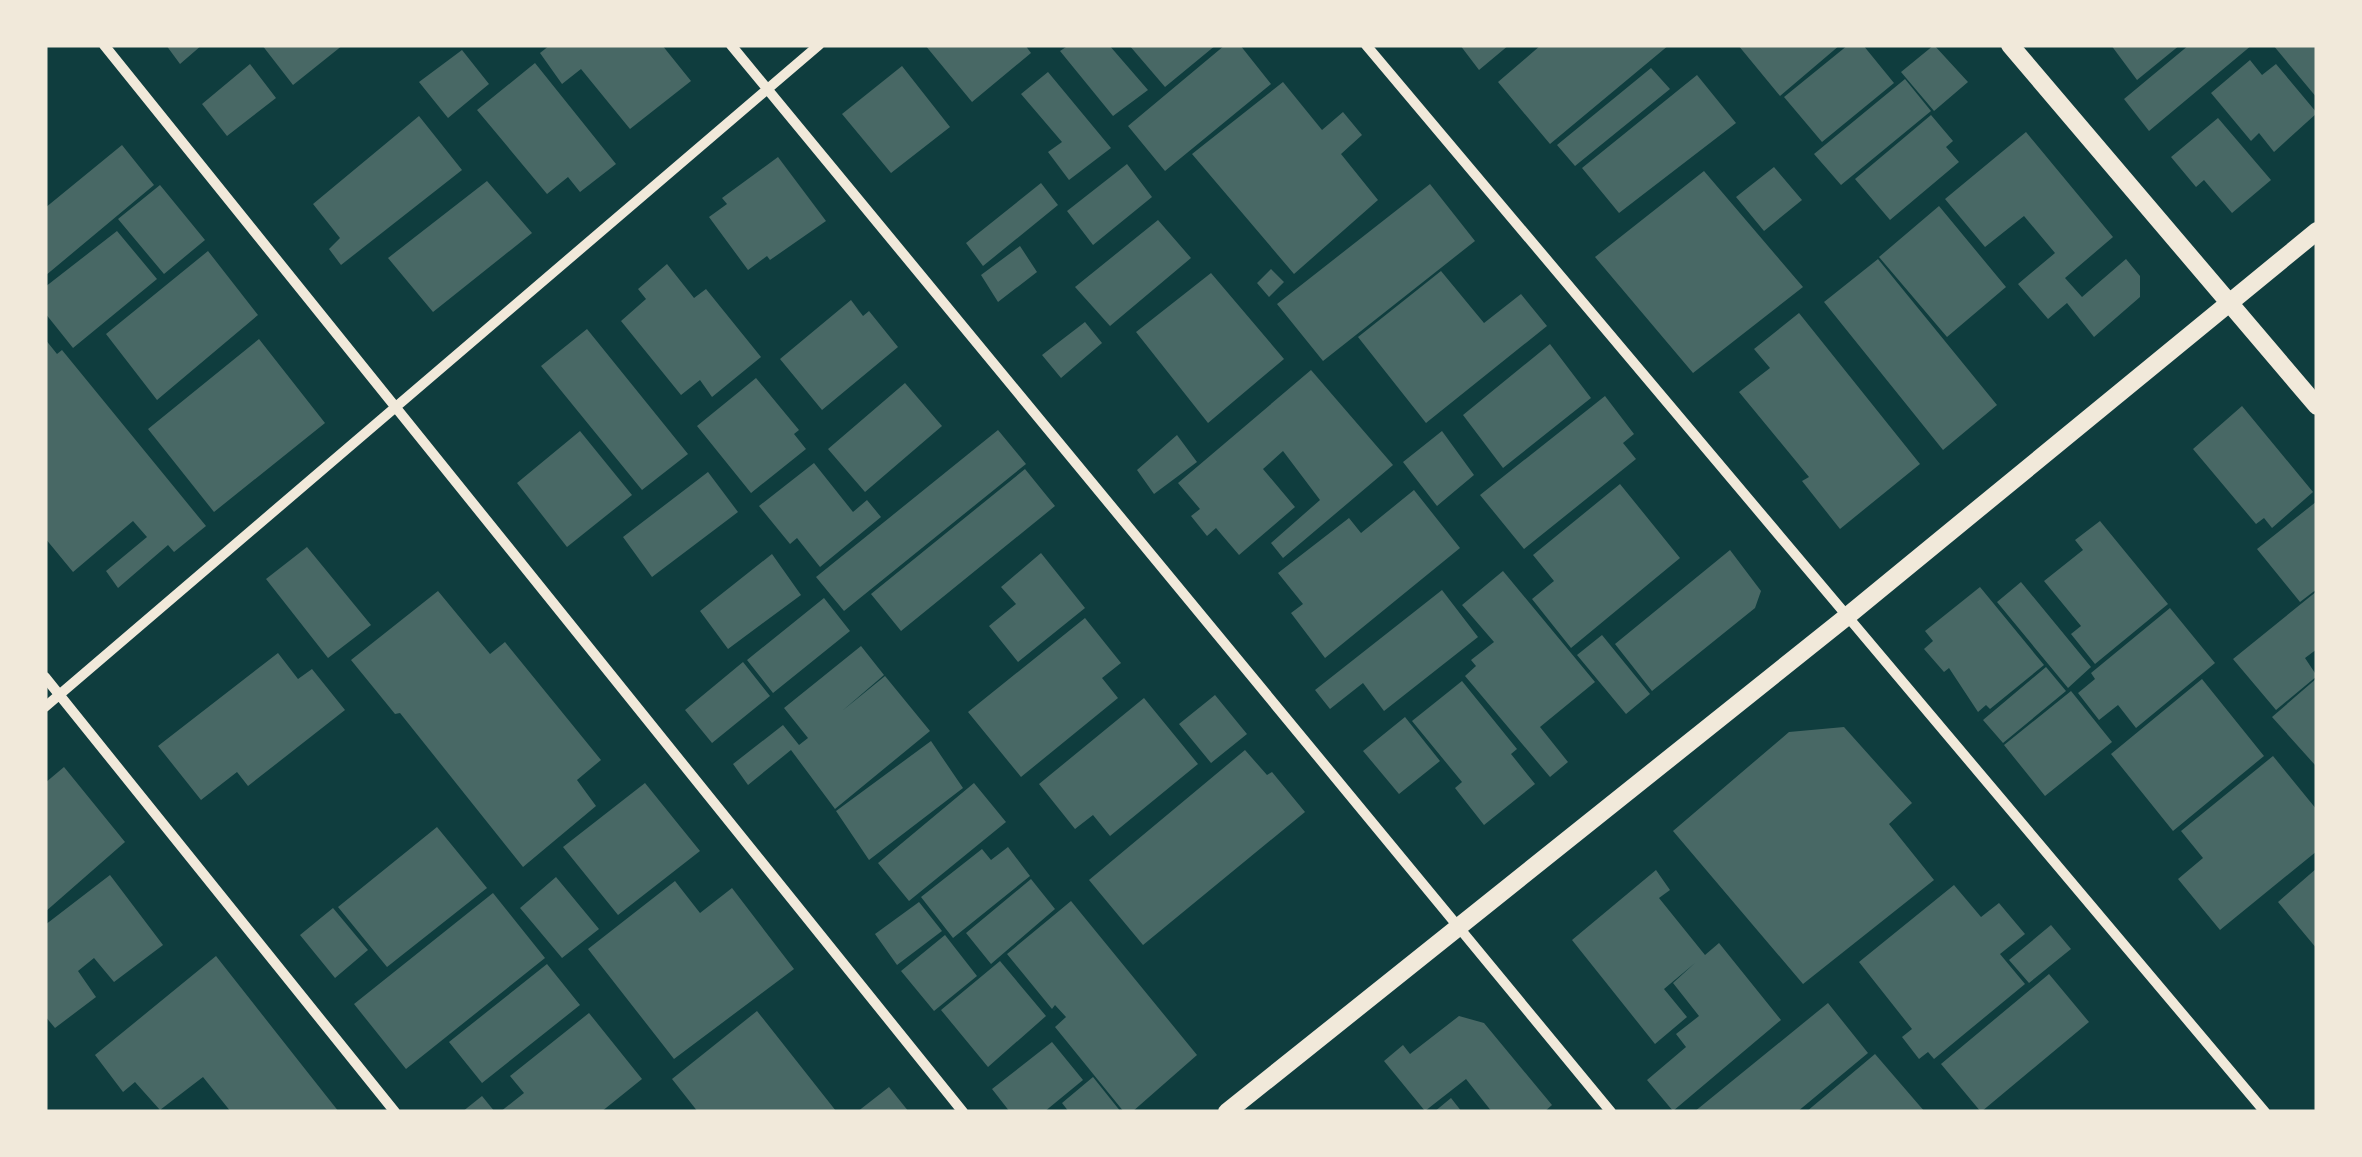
<svg xmlns="http://www.w3.org/2000/svg" width="2362" height="1157" font-family="'Noto Sans',sans-serif">
<style>
.building{fill:#486865}
.lines{fill:none;stroke-linecap:round;stroke-linejoin:round}
.minor{stroke:#f1e9da;stroke-width:10}
.tertiary{stroke:#f1e9da;stroke-width:18}
</style>
<rect width="100%" height="100%" fill="#0f3d3e"/>
<path class="building" d="M 166,45 L 202,45 L 180,64 Z
M 262,45 L 343,45 L 293,85 Z
M 550,45 L 662,45 L 691,81 L 630,129 L 581,69 L 562,84 L 540,53 Z
M 925,45 L 1025,45 L 1031,53 L 972,102 Z
M 1069,45 L 1109,45 L 1148,90 L 1113,116 L 1060,51 Z
M 1129,45 L 1216,45 L 1165,87 Z
M 1225,45 L 1240,45 L 1271,84 L 1165,171 L 1128,126 Z
M 1460,45 L 1509,45 L 1479,70 Z
M 1541,45 L 1669,45 L 1550,144 L 1498,82 Z
M 1738,45 L 1840,45 L 1780,96 Z
M 1848,45 L 1863,45 L 1894,83 L 1822,142 L 1784,97 Z
M 1934,45 L 1968,82 L 1934,111 L 1901,72 Z
M 2111,45 L 2180,45 L 2137,80 Z
M 2189,45 L 2252,45 L 2149,131 L 2124,99 Z
M 2273,45 L 2317,45 L 2317,98 Z
M 462,50 L 489,84 L 448,118 L 419,82 Z
M 2250,60 L 2262,75 L 2276,64 L 2317,113 L 2274,152 L 2259,133 L 2251,141 L 2211,93 Z
M 535,63 L 616,164 L 580,192 L 568,177 L 547,194 L 477,110 Z
M 250,64 L 276,98 L 227,136 L 202,104 Z
M 902,66 L 950,127 L 891,173 L 842,114 Z
M 1651,68 L 1670,89 L 1575,166 L 1557,145 Z
M 1048,72 L 1111,148 L 1069,180 L 1048,152 L 1062,142 L 1021,94 Z
M 1697,75 L 1736,123 L 1619,213 L 1582,168 Z
M 1905,79 L 1931,111 L 1841,185 L 1814,154 Z
M 1283,82 L 1322,130 L 1343,112 L 1362,135 L 1341,154 L 1378,200 L 1294,274 L 1192,154 Z
M 1931,115 L 1953,141 L 1946,147 L 1959,162 L 1890,220 L 1855,179 Z
M 419,116 L 462,170 L 341,265 L 329,249 L 340,238 L 313,204 Z
M 2218,118 L 2271,180 L 2232,213 L 2204,180 L 2196,187 L 2171,157 Z
M 2026,132 L 2113,237 L 2065,278 L 2082,297 L 2126,259 L 2140,276 L 2140,297 L 2094,337 L 2067,303 L 2048,319 L 2018,284 L 2055,253 L 2024,216 L 1985,247 L 1945,199 Z
M 122,145 L 154,185 L 45,276 L 45,208 Z
M 778,157 L 826,221 L 770,260 L 767,256 L 748,270 L 709,217 L 727,204 L 722,198 Z
M 1127,164 L 1152,197 L 1093,245 L 1067,211 Z
M 1774,167 L 1802,200 L 1764,231 L 1736,197 Z
M 1704,171 L 1803,287 L 1693,373 L 1595,257 Z
M 487,181 L 532,233 L 433,312 L 388,258 Z
M 1041,183 L 1058,205 L 983,266 L 966,243 Z
M 1430,184 L 1475,241 L 1323,361 L 1277,304 Z
M 160,185 L 205,240 L 164,274 L 118,219 Z
M 1939,206 L 2006,287 L 1947,337 L 1879,257 Z
M 1158,220 L 1191,258 L 1110,326 L 1075,287 Z
M 117,231 L 157,279 L 73,348 L 45,313 L 45,287 Z
M 1020,246 L 1037,272 L 998,302 L 981,275 Z
M 208,251 L 258,315 L 157,400 L 106,334 Z
M 1878,259 L 1997,405 L 1943,450 L 1824,302 Z
M 667,264 L 694,298 L 706,289 L 761,357 L 712,397 L 700,380 L 681,395 L 621,321 L 646,299 L 638,289 Z
M 1271,269 L 1284,282 L 1269,297 L 1257,283 Z
M 1441,271 L 1484,323 L 1521,294 L 1547,326 L 1426,423 L 1358,337 Z
M 1211,273 L 1284,359 L 1208,423 L 1136,332 Z
M 851,300 L 863,316 L 869,311 L 898,347 L 822,410 L 780,359 Z
M 1799,313 L 1920,464 L 1840,529 L 1802,481 L 1809,477 L 1739,392 L 1770,368 L 1754,349 Z
M 1085,322 L 1102,343 L 1061,378 L 1042,355 Z
M 587,329 L 688,454 L 642,490 L 541,366 Z
M 45,339 L 57,354 L 62,350 L 206,526 L 174,552 L 168,545 L 118,588 L 106,571 L 147,537 L 133,521 L 73,572 L 45,538 Z
M 259,339 L 325,423 L 214,512 L 148,429 Z
M 1550,344 L 1591,398 L 1503,468 L 1463,415 Z
M 1311,370 L 1393,465 L 1283,558 L 1271,543 L 1320,500 L 1283,451 L 1263,469 L 1295,507 L 1239,555 L 1216,528 L 1207,536 L 1191,516 L 1200,509 L 1178,483 Z
M 756,378 L 799,430 L 794,434 L 806,449 L 751,493 L 697,426 Z
M 905,383 L 942,426 L 865,492 L 828,449 Z
M 1605,396 L 1634,434 L 1623,443 L 1636,459 L 1524,549 L 1480,495 Z
M 2242,406 L 2313,492 L 2272,528 L 2264,518 L 2256,524 L 2193,449 Z
M 998,430 L 1026,464 L 844,611 L 816,577 Z
M 580,431 L 632,495 L 567,547 L 517,483 Z
M 1442,431 L 1474,475 L 1437,506 L 1403,462 Z
M 1177,435 L 1197,462 L 1154,494 L 1137,470 Z
M 814,463 L 853,512 L 867,500 L 881,517 L 820,567 L 797,538 L 790,544 L 759,506 Z
M 1025,469 L 1055,506 L 901,631 L 871,594 Z
M 708,472 L 738,512 L 652,577 L 623,537 Z
M 1620,484 L 1680,558 L 1571,648 L 1532,599 L 1554,581 L 1533,555 Z
M 1414,490 L 1460,548 L 1325,658 L 1291,613 L 1303,604 L 1278,573 L 1349,518 L 1361,533 Z
M 2317,501 L 2317,589 L 2300,602 L 2257,549 Z
M 2100,521 L 2168,604 L 2095,664 L 2071,634 L 2081,626 L 2044,581 L 2083,550 L 2075,540 Z
M 307,547 L 371,625 L 328,658 L 266,579 Z
M 1730,550 L 1761,591 L 1755,608 L 1652,691 L 1615,644 Z
M 1041,553 L 1085,608 L 1018,662 L 989,626 L 1016,604 L 1001,587 Z
M 772,554 L 801,595 L 728,649 L 700,611 Z
M 1503,571 L 1595,682 L 1540,727 L 1568,762 L 1550,777 L 1465,676 L 1476,666 L 1471,660 L 1494,642 L 1462,605 Z
M 2021,582 L 2091,667 L 2068,688 L 1997,602 Z
M 1980,587 L 2044,665 L 1990,709 L 1986,705 L 1978,712 L 1949,668 L 1944,672 L 1924,649 L 1933,641 L 1925,631 Z
M 1442,590 L 1478,637 L 1384,711 L 1363,683 L 1330,709 L 1315,690 Z
M 438,591 L 490,654 L 505,642 L 601,760 L 577,780 L 596,806 L 523,867 L 400,713 L 395,714 L 351,660 Z
M 2317,591 L 2317,649 L 2305,658 L 2317,676 L 2276,710 L 2233,659 Z
M 824,598 L 850,631 L 773,693 L 747,660 Z
M 2170,608 L 2215,663 L 2136,728 L 2118,705 L 2099,720 L 2078,693 L 2095,679 L 2091,673 Z
M 1085,618 L 1121,663 L 1102,678 L 1118,698 L 1021,777 L 968,712 Z
M 1602,635 L 1650,694 L 1626,714 L 1577,655 Z
M 861,646 L 884,675 L 842,711 L 885,676 L 930,731 L 835,809 L 791,750 L 748,785 L 733,764 L 783,725 L 799,745 L 808,738 L 784,708 Z
M 278,653 L 298,679 L 312,669 L 345,710 L 248,786 L 237,772 L 201,800 L 158,746 Z
M 743,662 L 770,696 L 712,743 L 685,710 Z
M 2046,667 L 2066,691 L 2003,743 L 1983,720 Z
M 2317,678 L 2317,763 L 2315,765 L 2272,717 Z
M 2202,679 L 2264,756 L 2173,831 L 2111,754 Z
M 1462,681 L 1517,749 L 1511,754 L 1535,784 L 1484,825 L 1455,788 L 1462,782 L 1412,721 Z
M 2071,691 L 2112,742 L 2045,796 L 2004,745 Z
M 1215,695 L 1247,734 L 1211,763 L 1179,724 Z
M 1144,698 L 1198,764 L 1110,836 L 1093,815 L 1075,829 L 1039,784 Z
M 1405,717 L 1440,761 L 1399,794 L 1363,751 Z
M 1844,727 L 1912,803 L 1889,824 L 1934,880 L 1803,984 L 1673,831 L 1789,732 Z
M 931,741 L 963,788 L 869,860 L 836,811 Z
M 1245,750 L 1267,775 L 1272,772 L 1305,812 L 1143,945 L 1089,880 Z
M 2273,756 L 2317,810 L 2317,851 L 2220,930 L 2178,879 L 2203,858 L 2181,831 Z
M 64,767 L 125,842 L 45,912 L 45,783 Z
M 645,783 L 700,851 L 618,915 L 563,847 Z
M 974,783 L 1006,822 L 909,901 L 878,863 Z
M 437,827 L 487,888 L 387,967 L 338,907 Z
M 1008,847 L 1030,876 L 953,938 L 921,897 L 982,849 L 991,860 Z
M 2317,868 L 2317,949 L 2278,902 Z
M 1656,870 L 1670,890 L 1659,898 L 1705,955 L 1719,943 L 1781,1020 L 1673,1111 L 1647,1080 L 1686,1047 L 1676,1034 L 1699,1016 L 1673,983 L 1695,963 L 1664,989 L 1687,1017 L 1655,1044 L 1572,940 Z
M 110,875 L 163,945 L 114,982 L 94,958 L 78,971 L 96,997 L 55,1028 L 45,1016 L 45,925 Z
M 556,877 L 599,929 L 562,958 L 520,908 Z
M 1031,879 L 1055,909 L 991,964 L 966,933 Z
M 675,881 L 700,913 L 732,888 L 794,969 L 674,1059 L 588,949 Z
M 1954,885 L 1981,917 L 1999,903 L 2025,934 L 2000,954 L 2025,984 L 1934,1059 L 1928,1052 L 1919,1059 L 1902,1037 L 1912,1029 L 1859,962 Z
M 493,893 L 545,958 L 406,1069 L 354,1004 Z
M 1071,901 L 1197,1055 L 1132,1112 L 1124,1112 L 1055,1027 L 1066,1017 L 1055,1005 L 1052,1009 L 1007,954 Z
M 919,902 L 942,931 L 897,965 L 875,934 Z
M 333,908 L 368,950 L 335,978 L 300,935 Z
M 2051,925 L 2071,949 L 2029,983 L 2009,960 Z
M 945,935 L 977,976 L 934,1011 L 901,971 Z
M 216,956 L 305,1069 L 339,1112 L 231,1112 L 203,1077 L 160,1110 L 135,1082 L 123,1092 L 95,1055 Z
M 1000,961 L 1046,1016 L 988,1067 L 941,1010 Z
M 547,964 L 580,1005 L 482,1083 L 449,1042 Z
M 2049,974 L 2089,1022 L 1981,1112 L 1941,1064 Z
M 1828,1003 L 1868,1053 L 1797,1112 L 1694,1112 Z
M 757,1011 L 836,1111 L 834,1112 L 698,1112 L 672,1079 Z
M 589,1013 L 642,1079 L 601,1112 L 500,1112 L 524,1093 L 510,1076 Z
M 1459,1016 L 1484,1023 L 1552,1105 L 1544,1112 L 1492,1112 L 1466,1079 L 1425,1111 L 1384,1061 L 1403,1045 L 1410,1054 Z
M 1052,1042 L 1083,1080 L 1044,1112 L 1010,1112 L 992,1089 Z
M 1875,1054 L 1925,1112 L 1806,1112 Z
M 1093,1077 L 1121,1112 L 1069,1112 L 1062,1103 Z
M 889,1087 L 909,1112 L 857,1112 Z
M 482,1096 L 495,1112 L 462,1112 Z
M 1451,1098 L 1462,1112 L 1434,1112 Z"/>
<g class="lines">
<path class="minor" d="M 104,45 L 963,1112
M 731,45 L 1611,1112
M 1366,45 L 2265,1112
M 45,677 L 395,1112
M 45,707 L 819,45"/>
<path class="tertiary" d="M 2010,45 L 2317,406
M 1227,1112 L 1845,618 L 2317,231"/>
</g>
<rect width="2362" height="1157" fill="none" stroke="#f1e9da" stroke-width="95"/>
</svg>
